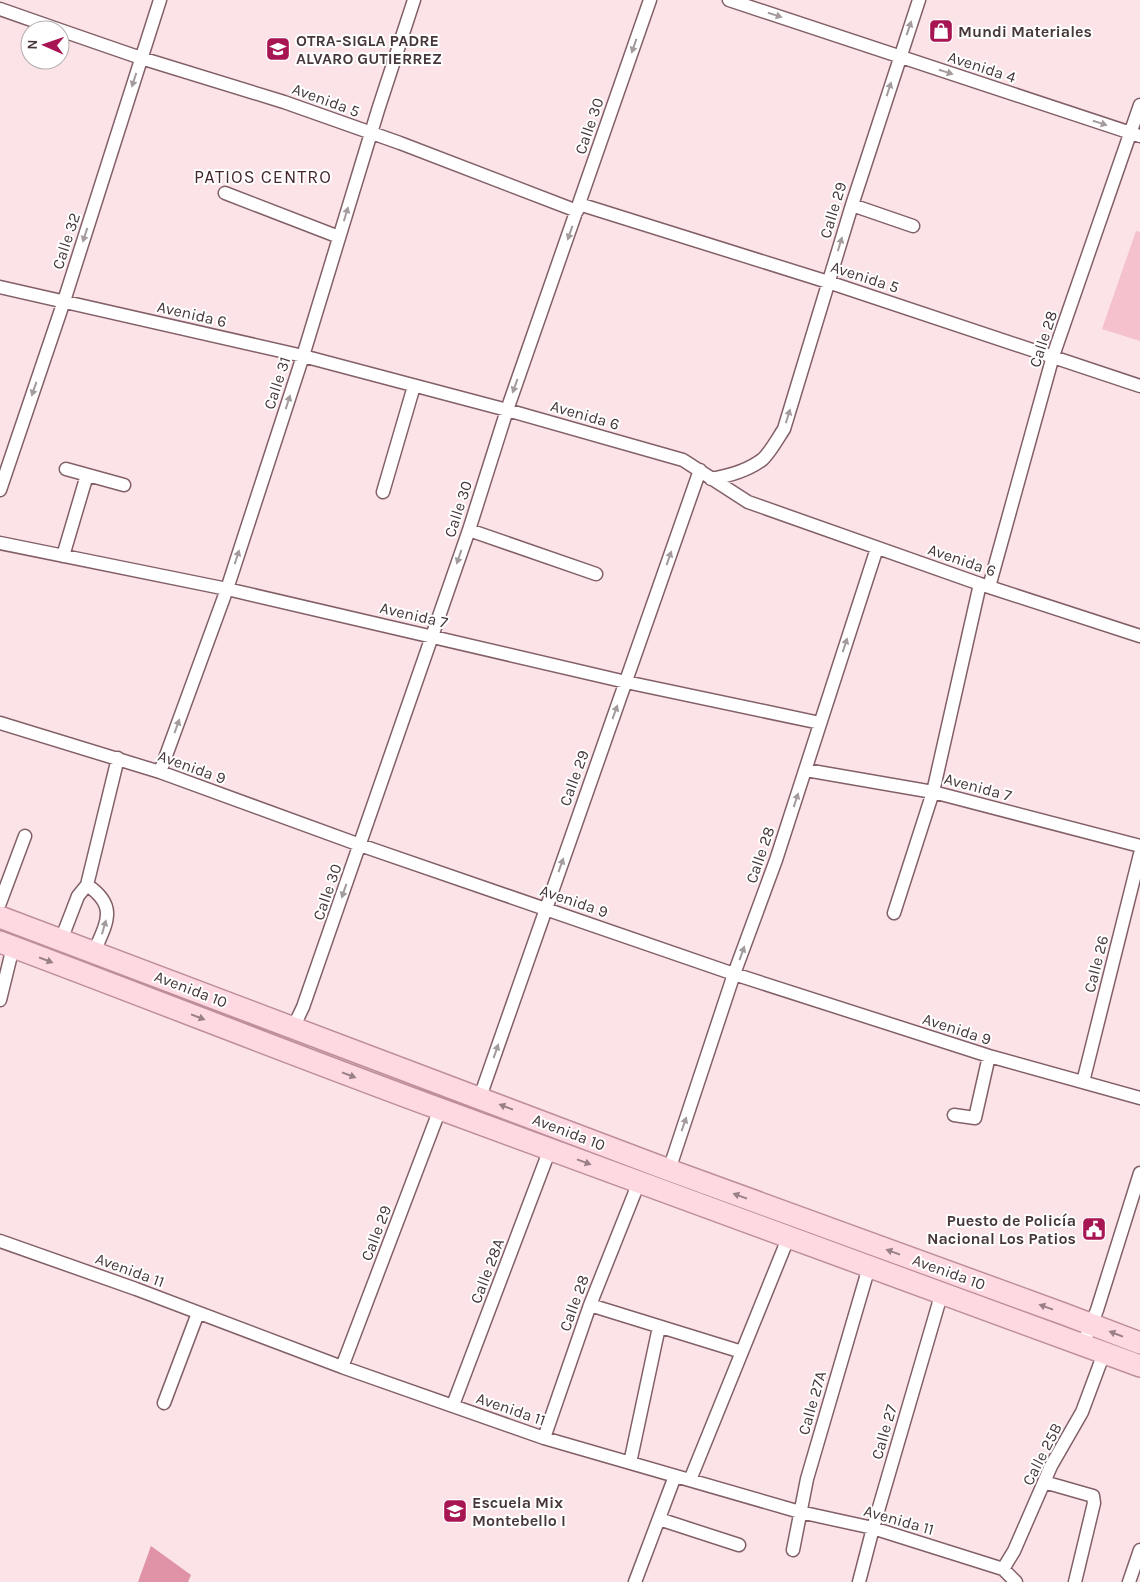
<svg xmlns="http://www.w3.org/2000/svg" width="1140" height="1582" font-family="Karla,sans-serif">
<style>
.green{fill:#f4c1cd}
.forest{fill:#e092a6}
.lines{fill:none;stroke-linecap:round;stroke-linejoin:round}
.minor-casing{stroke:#836068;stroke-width:15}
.primary-casing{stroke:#be8f9a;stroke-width:24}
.minor{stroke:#fff;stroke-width:12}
.primary{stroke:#fed9e2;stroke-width:21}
.oneway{fill:#a39b9c}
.oneway2{fill:#998086}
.labels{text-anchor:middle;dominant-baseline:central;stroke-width:4;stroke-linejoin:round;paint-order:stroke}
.poi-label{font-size:16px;font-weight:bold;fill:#47373a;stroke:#fff;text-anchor:start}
.street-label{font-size:16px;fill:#47373a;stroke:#fff}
.neighbourhood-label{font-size:18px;letter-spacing:1px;fill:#44262e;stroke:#fff}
</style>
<rect width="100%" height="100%" fill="#fbe3e8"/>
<path class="green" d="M 1136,231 L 1140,232 L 1140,341 L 1102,329 Z"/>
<path class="forest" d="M 151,1546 L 191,1575 L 188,1582 L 138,1582 Z"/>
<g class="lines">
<defs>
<path id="minor" d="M 729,0 L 1140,136
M 0,9 L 60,30
M 60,30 L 141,58 L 284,102 L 400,143 L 577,211
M 225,193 L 339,237
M 579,204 L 828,282 L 1140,386
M 852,205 L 913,226
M 0,287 L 303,356 L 507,410 L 683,460 L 748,502 L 980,584 L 1140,636
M 66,469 L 124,485
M 711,479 C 729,476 749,470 763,459 C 771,451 778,438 784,429 L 852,205 L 919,0
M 0,490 L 64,301 L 160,0
M 383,492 L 414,386
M 469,530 L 596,574
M 0,543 L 227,589 L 626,682 L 820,723
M 63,556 L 87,475
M 989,587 L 1053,356 L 1140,105
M 0,723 L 160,772 L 360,845 L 734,974 L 989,1056 L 1140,1098
M 806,770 L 933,792 L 1140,846
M 160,772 L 227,589 L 303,356 L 378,110 L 414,0
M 87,885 C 118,906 107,922 94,952
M 0,903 L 25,836
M 894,913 L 933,792 L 980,584
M 61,940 L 78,896 L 87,885 L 118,758
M 0,1000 L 13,947
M 293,1028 L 303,1007 L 469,530 L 507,410 L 650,0
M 1083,1082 L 1140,854
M 480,1097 L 700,470
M 954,1115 L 975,1118 L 989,1056
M 669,1170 L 734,974 L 776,860 L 877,548
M 0,1241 L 136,1289 L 342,1367 L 544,1438 L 800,1512 L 873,1528 L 1003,1569 L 1016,1582
M 590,1305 L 742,1352
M 1083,1344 L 1097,1310 L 1140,1173
M 342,1367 L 440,1109
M 164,1403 L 198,1313
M 453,1405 L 550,1149
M 544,1438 L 590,1305 L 639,1182
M 630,1463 L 659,1327
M 690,1480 L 789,1236
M 1044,1482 L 1093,1496 L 1094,1503 L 1075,1582
M 659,1519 L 739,1545
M 793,1550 L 807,1479 L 869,1267
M 1003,1569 L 1014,1551 L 1051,1466 L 1082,1412 L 1104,1353
M 635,1582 L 675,1476
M 859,1582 L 873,1528 L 942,1292
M 1129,1582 L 1140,1550"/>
<path id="primary" d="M 0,917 L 669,1170 L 1064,1314 L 1140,1343
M 0,942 C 147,997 293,1055 440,1109 C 673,1195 907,1279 1140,1366"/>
</defs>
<use href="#minor" class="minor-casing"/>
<use href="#primary" class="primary-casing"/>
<use href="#minor" class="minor"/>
<use href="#primary" class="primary"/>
</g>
<defs><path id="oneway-solid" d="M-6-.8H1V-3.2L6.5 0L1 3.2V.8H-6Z" transform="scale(1.25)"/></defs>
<g class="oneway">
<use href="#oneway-solid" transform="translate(775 15) rotate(18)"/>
<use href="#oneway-solid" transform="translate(909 28) rotate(-71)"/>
<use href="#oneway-solid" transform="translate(634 46) rotate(109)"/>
<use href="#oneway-solid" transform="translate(946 72) rotate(18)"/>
<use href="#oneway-solid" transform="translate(134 80) rotate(108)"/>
<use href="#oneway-solid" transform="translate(889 89) rotate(-72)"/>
<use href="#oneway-solid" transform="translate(1100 123) rotate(18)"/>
<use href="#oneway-solid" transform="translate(346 214) rotate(-73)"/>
<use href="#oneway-solid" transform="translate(570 233) rotate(109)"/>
<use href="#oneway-solid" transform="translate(85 235) rotate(108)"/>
<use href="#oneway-solid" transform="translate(840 244) rotate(-73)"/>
<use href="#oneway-solid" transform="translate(515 386) rotate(110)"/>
<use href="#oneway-solid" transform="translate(34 389) rotate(109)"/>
<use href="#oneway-solid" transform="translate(288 402) rotate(-72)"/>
<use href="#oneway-solid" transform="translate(788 416) rotate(-73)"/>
<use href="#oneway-solid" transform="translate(237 557) rotate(-72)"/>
<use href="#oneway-solid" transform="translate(459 557) rotate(109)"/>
<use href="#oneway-solid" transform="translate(669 558) rotate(-71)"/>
<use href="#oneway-solid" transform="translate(845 645) rotate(-72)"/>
<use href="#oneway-solid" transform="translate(615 712) rotate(-70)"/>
<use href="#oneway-solid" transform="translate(177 726) rotate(-70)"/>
<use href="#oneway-solid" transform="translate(796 800) rotate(-72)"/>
<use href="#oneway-solid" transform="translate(561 865) rotate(-70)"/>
<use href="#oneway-solid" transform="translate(344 891) rotate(109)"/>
<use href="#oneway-solid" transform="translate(104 927) rotate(-74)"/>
<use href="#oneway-solid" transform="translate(742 953) rotate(-70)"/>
<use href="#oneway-solid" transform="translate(496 1051) rotate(-71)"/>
<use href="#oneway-solid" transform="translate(684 1124) rotate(-71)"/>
</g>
<g class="oneway2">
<use href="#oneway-solid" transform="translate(46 960) rotate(21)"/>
<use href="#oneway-solid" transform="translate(198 1017) rotate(21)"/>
<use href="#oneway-solid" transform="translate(349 1075) rotate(21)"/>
<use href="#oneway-solid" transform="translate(506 1107) rotate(-159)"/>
<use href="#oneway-solid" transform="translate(584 1162) rotate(20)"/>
<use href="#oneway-solid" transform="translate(740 1196) rotate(-160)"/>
<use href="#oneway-solid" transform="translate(893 1252) rotate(-160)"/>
<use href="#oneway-solid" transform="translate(1046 1307) rotate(-160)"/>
<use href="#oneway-solid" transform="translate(1116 1334) rotate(-159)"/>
</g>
<defs>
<symbol id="shop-square" viewBox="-11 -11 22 22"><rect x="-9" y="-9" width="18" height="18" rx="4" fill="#a71652" stroke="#fff"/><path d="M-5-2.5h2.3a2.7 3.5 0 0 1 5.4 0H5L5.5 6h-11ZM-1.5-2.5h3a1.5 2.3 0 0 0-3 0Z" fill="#fff"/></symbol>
<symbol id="school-square" viewBox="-11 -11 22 22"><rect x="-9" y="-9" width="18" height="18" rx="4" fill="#a71652" stroke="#fff"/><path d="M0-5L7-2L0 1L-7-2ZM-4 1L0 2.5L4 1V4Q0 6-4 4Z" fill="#fff"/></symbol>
<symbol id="civic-square" viewBox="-11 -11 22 22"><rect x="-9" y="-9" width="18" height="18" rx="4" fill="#a71652" stroke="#fff"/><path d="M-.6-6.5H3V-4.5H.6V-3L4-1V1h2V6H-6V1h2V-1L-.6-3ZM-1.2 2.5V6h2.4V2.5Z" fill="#fff"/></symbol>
</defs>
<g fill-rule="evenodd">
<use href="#shop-square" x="927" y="17" width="28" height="28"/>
<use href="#school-square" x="264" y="35" width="28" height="28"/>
<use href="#civic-square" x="1080" y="1215" width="28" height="28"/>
<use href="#school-square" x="441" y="1497" width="28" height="28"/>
</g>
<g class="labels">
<g class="poi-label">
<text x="958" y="31">Mundi Materiales</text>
<text x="296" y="40">OTRA-SIGLA PADRE<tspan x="296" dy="18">ALVARO GUTIERREZ</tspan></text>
<text x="1076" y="1220" text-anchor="end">Puesto de Policía<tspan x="1076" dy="18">Nacional Los Patios</tspan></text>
<text x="472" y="1502">Escuela Mix<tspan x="472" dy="18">Montebello I</tspan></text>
</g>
<g class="street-label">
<text transform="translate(982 67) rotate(18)">Avenida 4</text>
<text transform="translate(326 100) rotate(20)">Avenida 5</text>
<text transform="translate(589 126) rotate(-71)">Calle 30</text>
<text transform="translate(833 210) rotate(-73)">Calle 29</text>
<text transform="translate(66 241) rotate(-72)">Calle 32</text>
<text transform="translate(865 277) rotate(18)">Avenida 5</text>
<text transform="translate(192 314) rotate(13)">Avenida 6</text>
<text transform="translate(1043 339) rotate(-72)">Calle 28</text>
<text transform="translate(277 383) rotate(-72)">Calle 31</text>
<text transform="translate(585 415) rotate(16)">Avenida 6</text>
<text transform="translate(458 509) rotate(-72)">Calle 30</text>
<text transform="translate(962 560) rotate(19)">Avenida 6</text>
<text transform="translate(414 615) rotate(13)">Avenida 7</text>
<text transform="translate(192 767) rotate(20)">Avenida 9</text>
<text transform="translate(574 778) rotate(-70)">Calle 29</text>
<text transform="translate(978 787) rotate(15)">Avenida 7</text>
<text transform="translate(760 855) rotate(-71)">Calle 28</text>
<text transform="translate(327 892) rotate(-71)">Calle 30</text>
<text transform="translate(574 901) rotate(19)">Avenida 9</text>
<text transform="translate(1096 964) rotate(-76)">Calle 26</text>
<text transform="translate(191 989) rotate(21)">Avenida 10</text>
<text transform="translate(957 1029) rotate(18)">Avenida 9</text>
<text transform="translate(569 1132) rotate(21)">Avenida 10</text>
<text transform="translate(376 1233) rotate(-69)">Calle 29</text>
<text transform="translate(130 1270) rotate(20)">Avenida 11</text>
<text transform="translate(487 1271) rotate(-69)">Calle 28A</text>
<text transform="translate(949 1272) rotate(20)">Avenida 10</text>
<text transform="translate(574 1303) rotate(-70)">Calle 28</text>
<text transform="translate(812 1403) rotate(-74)">Calle 27A</text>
<text transform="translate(511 1409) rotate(19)">Avenida 11</text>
<text transform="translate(884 1432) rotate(-74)">Calle 27</text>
<text transform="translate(1042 1454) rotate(-63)">Calle 25B</text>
<text transform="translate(899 1520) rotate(16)">Avenida 11</text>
</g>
<g class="neighbourhood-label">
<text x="263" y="177">PATIOS CENTRO</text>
</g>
</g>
<g transform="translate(45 45) rotate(272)"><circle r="24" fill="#ffffff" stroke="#b5afb0"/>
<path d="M0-4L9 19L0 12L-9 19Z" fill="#a71652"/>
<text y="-8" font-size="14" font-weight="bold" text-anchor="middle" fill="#47373a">N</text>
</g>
</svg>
